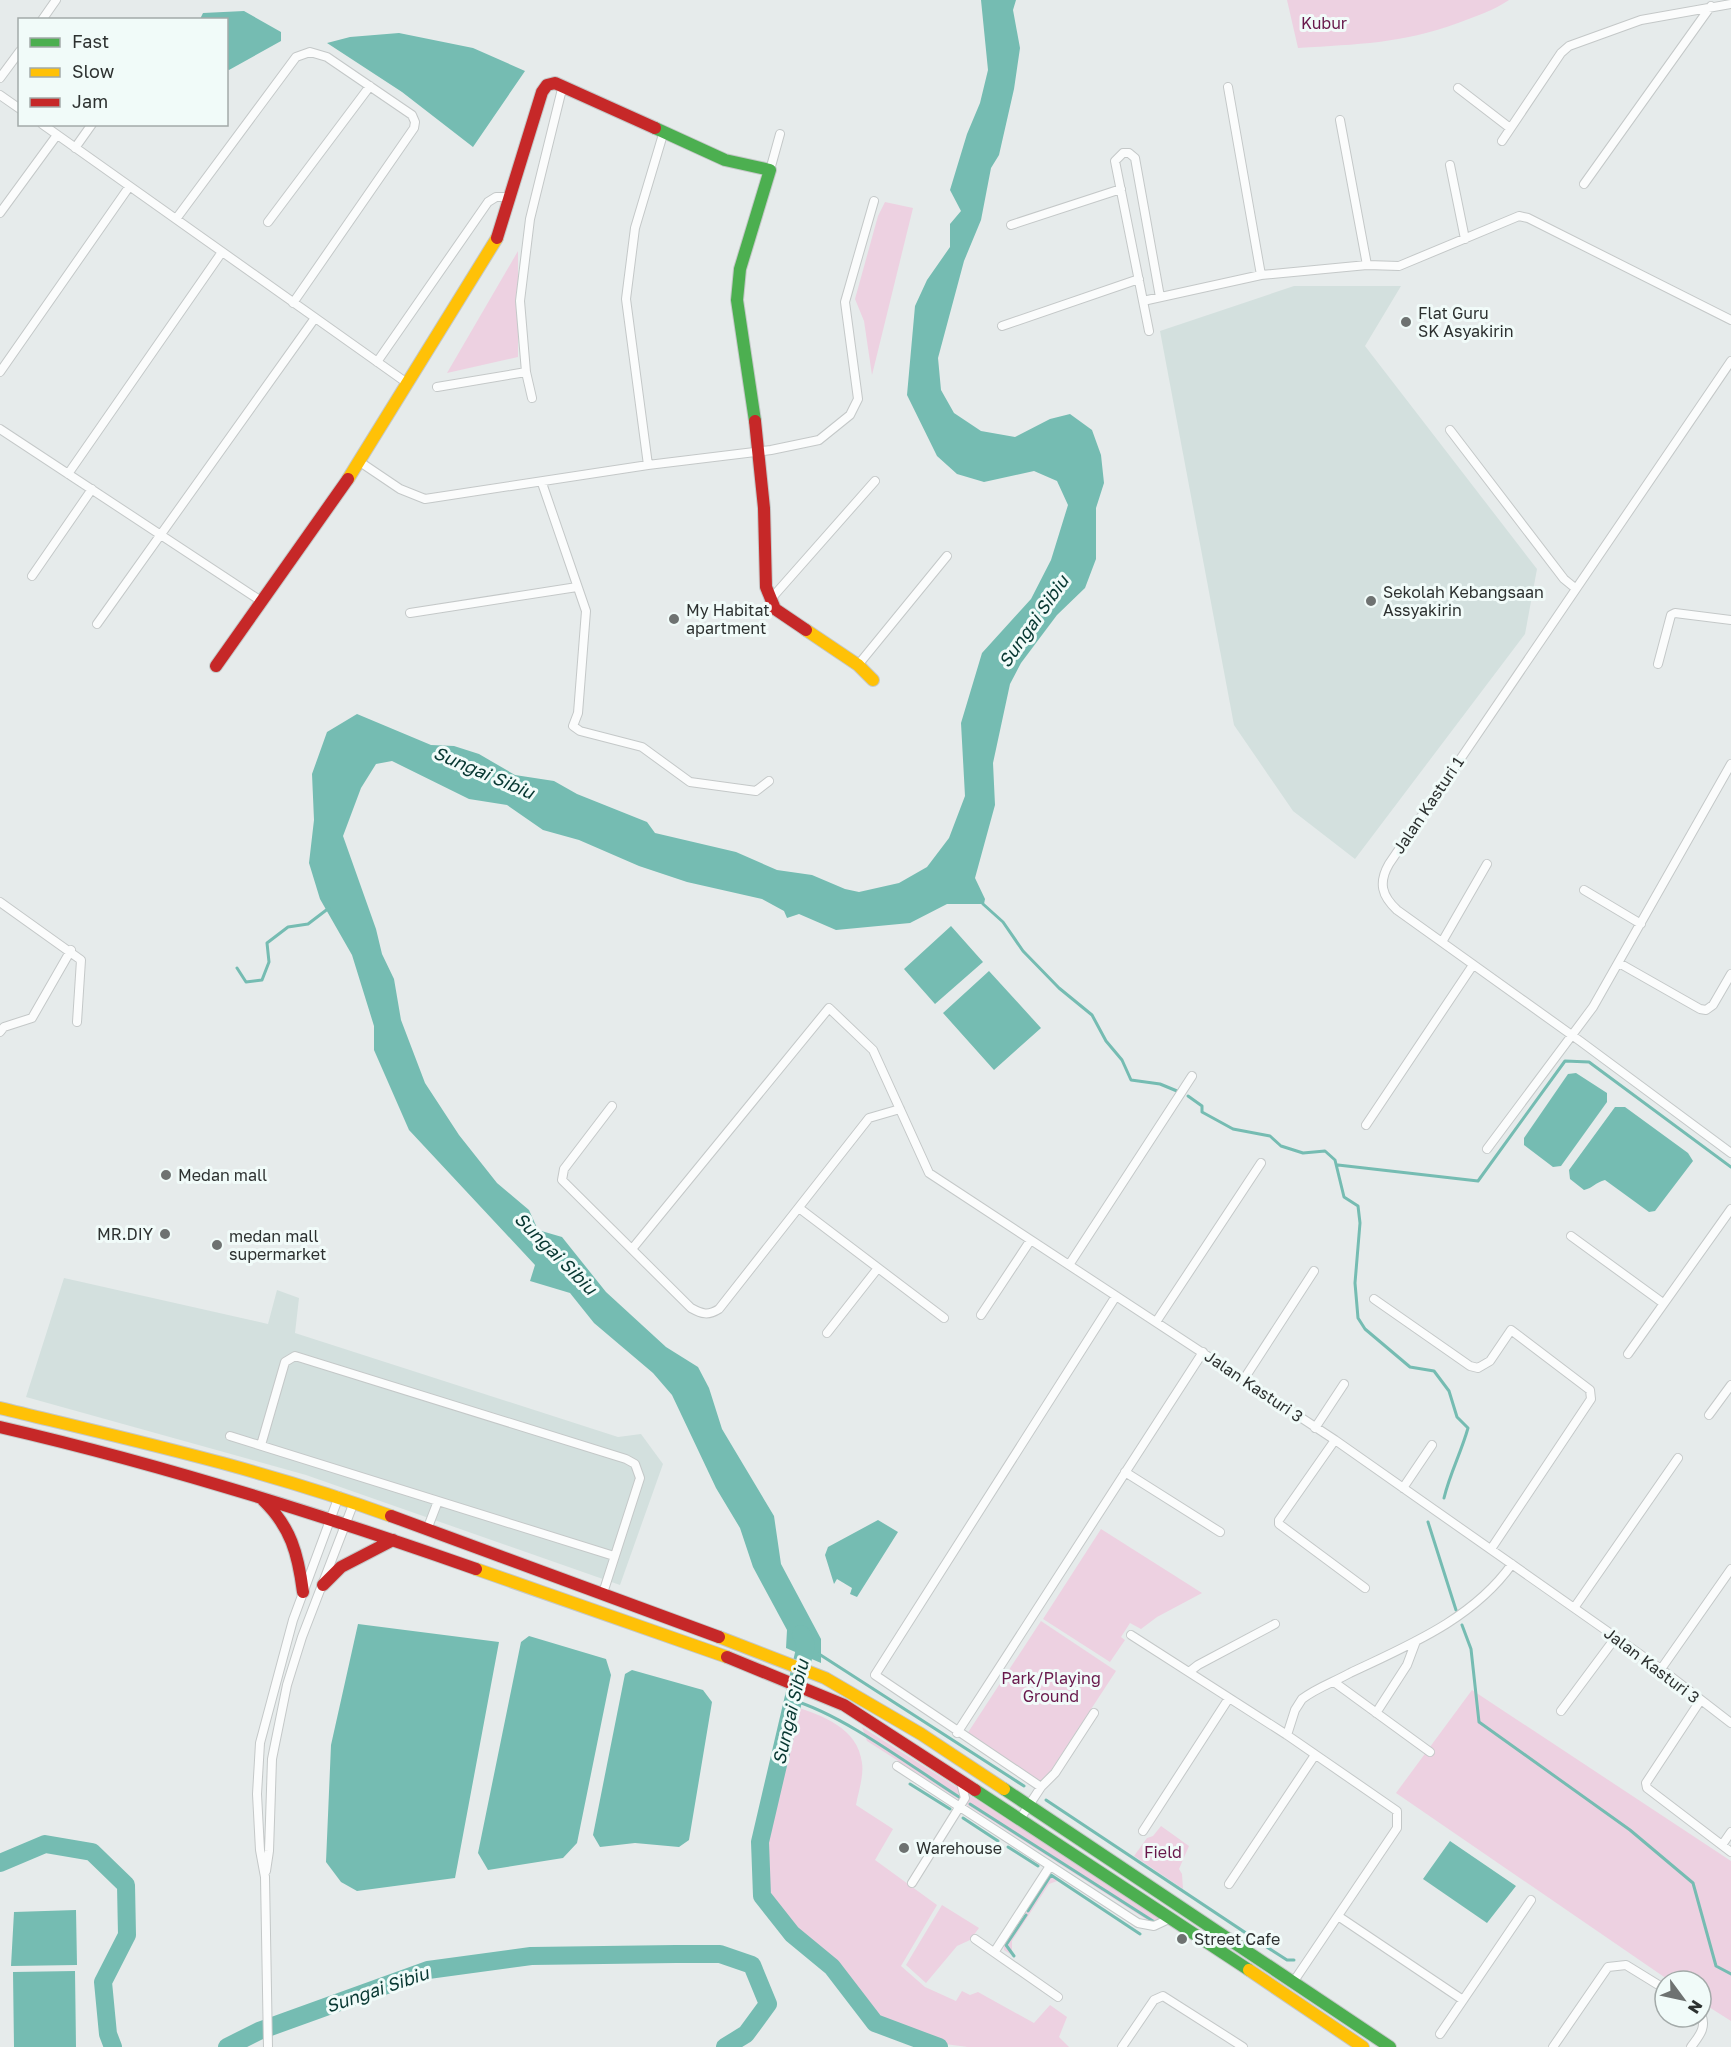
<svg xmlns="http://www.w3.org/2000/svg" width="1731" height="2047" font-family="'Golos Text',sans-serif">
<style>
.built{fill:#d3e0de}
.green{fill:#edd1e1}
.water{fill:#75bcb2}
.lines{fill:none;stroke-linecap:round;stroke-linejoin:round}
.stream{stroke:#75bcb2;stroke-width:3}
.river{stroke:#75bcb2;stroke-width:18}
.street-casing{stroke:#c4c8c8;stroke-width:10}
.fast-casing{stroke:#c4c8c8;stroke-width:14}
.slow-casing{stroke:#c4c8c8;stroke-width:14}
.jam-casing{stroke:#c4c8c8;stroke-width:14}
.street{stroke:#fbfcfc;stroke-width:8}
.fast{stroke:#4caf50;stroke-width:12}
.slow{stroke:#ffc107;stroke-width:12}
.jam{stroke:#c62828;stroke-width:12}
.poi-dot{fill:#6e7271;stroke:#f1fbf9;stroke-width:2}
.labels{text-anchor:middle;dominant-baseline:central;stroke-width:6;stroke-linejoin:round;paint-order:stroke}
.park-label{font-size:16px;fill:#68184b;stroke:#f1fbf9}
.poi-label{font-size:16px;fill:#2d3130;stroke:#f1fbf9;text-anchor:start}
.street-label{font-size:16px;fill:#2d3130;stroke:#f1fbf9}
.water-label{font-size:18px;font-style:italic;fill:#073731;stroke:#f1fbf9}
</style>
<rect width="100%" height="100%" fill="#e6ebeb"/>
<path class="built" d="M 1294,286 L 1401,286 L 1365,346 L 1537,569 L 1525,634 L 1355,859 L 1293,811 L 1234,725 L 1160,331 Z
M 64,1278 L 268,1324 L 277,1290 L 299,1298 L 295,1333 L 618,1437 L 641,1434 L 663,1464 L 620,1585 L 306,1475 L 26,1397 Z"/>
<path class="green" d="M 1287,0 L 1509,0 C 1493,11 1476,16 1458,23 C 1400,44 1359,44 1298,48 Z
M 885,202 L 913,208 L 872,375 L 864,321 L 855,299 L 878,216 Z
M 518,251 L 518,357 L 447,373 Z
M 1101,1529 L 1202,1593 L 1157,1617 L 1141,1629 L 1130,1623 L 1121,1637 L 1125,1640 L 1110,1662 L 1043,1619 Z
M 1041,1621 L 1116,1671 L 1042,1784 L 967,1734 Z
M 1472,1690 L 1731,1861 L 1731,2021 L 1701,2002 L 1701,1981 L 1670,1981 L 1396,1793 Z
M 794,1706 C 823,1716 858,1728 862,1763 C 864,1776 858,1793 856,1805 L 893,1829 L 875,1860 L 937,1905 L 901,1966 L 925,1987 L 956,2001 L 962,1991 L 970,1995 L 978,1992 L 1034,2023 L 1050,2005 L 1067,2017 L 1059,2037 L 1069,2047 L 968,2047 L 937,2043 L 878,2022 L 838,1966 L 798,1932 L 768,1894 L 765,1845 Z
M 862,1727 L 1163,1918 L 1155,1925 L 867,1741 Z
M 1161,1826 L 1189,1846 L 1179,1869 L 1182,1874 L 1183,1889 L 1134,1856 L 1147,1838 L 1153,1836 Z
M 1054,1877 L 1060,1880 L 1049,1884 L 1012,1941 L 1012,1955 L 1004,1950 L 1004,1946 L 1048,1879 Z
M 942,1905 L 979,1928 L 970,1940 L 957,1946 L 926,1983 L 906,1965 Z"/>
<path class="water" d="M 981,0 L 1016,0 L 1013,10 L 1020,48 L 1014,89 L 999,155 L 991,168 L 981,220 L 964,261 L 938,358 L 941,390 L 954,413 L 981,431 L 1015,437 L 1050,419 L 1070,414 L 1092,430 L 1101,455 L 1104,483 L 1096,508 L 1096,559 L 1085,588 L 1057,615 L 1021,663 L 1010,684 L 993,763 L 995,805 L 975,878 L 985,899 L 984,904 L 947,904 L 910,923 L 836,930 L 799,914 L 787,918 L 784,911 L 762,899 L 687,882 L 639,866 L 579,840 L 543,830 L 507,805 L 469,799 L 392,761 L 376,764 L 361,788 L 343,836 L 376,929 L 382,954 L 394,979 L 401,1020 L 425,1083 L 459,1135 L 497,1183 L 529,1210 L 538,1230 L 562,1237 L 606,1292 L 666,1347 L 698,1367 L 709,1388 L 722,1429 L 774,1516 L 781,1564 L 821,1639 L 821,1663 L 786,1648 L 787,1630 L 753,1567 L 740,1528 L 716,1488 L 672,1395 L 653,1373 L 594,1323 L 570,1293 L 530,1281 L 535,1265 L 409,1130 L 374,1050 L 374,1026 L 352,955 L 320,899 L 309,863 L 314,820 L 312,774 L 327,732 L 357,714 L 431,745 L 454,746 L 479,754 L 515,775 L 554,781 L 577,794 L 647,822 L 655,833 L 736,852 L 777,870 L 812,875 L 845,889 L 859,892 L 899,883 L 927,867 L 949,838 L 965,796 L 961,723 L 982,653 L 1031,599 L 1051,560 L 1068,505 L 1057,481 L 1034,471 L 984,482 L 957,474 L 937,456 L 907,395 L 915,306 L 927,280 L 950,247 L 950,224 L 961,211 L 950,190 L 967,134 L 980,103 L 988,70 Z
M 244,11 L 281,32 L 281,41 L 229,70 L 227,69 L 226,20 L 200,19 L 203,13 Z
M 399,33 L 473,48 L 525,71 L 473,147 L 402,92 L 327,43 L 350,37 Z
M 951,926 L 983,962 L 935,1004 L 904,969 Z
M 989,971 L 1041,1028 L 994,1070 L 943,1013 Z
M 1576,1073 L 1607,1093 L 1607,1102 L 1561,1166 L 1553,1167 L 1524,1145 L 1524,1138 L 1568,1074 Z
M 1615,1107 L 1625,1107 L 1688,1153 L 1693,1161 L 1655,1211 L 1649,1212 L 1605,1180 C 1596,1182 1593,1188 1584,1190 L 1570,1179 L 1569,1170 Z
M 878,1520 L 898,1532 L 857,1597 L 850,1594 L 852,1588 L 837,1579 L 834,1584 L 825,1555 L 828,1547 Z
M 358,1624 L 499,1642 L 455,1878 L 357,1891 L 341,1882 L 326,1862 L 331,1745 Z
M 529,1636 L 606,1659 L 611,1675 L 577,1843 L 563,1858 L 488,1870 L 478,1853 L 521,1642 Z
M 632,1670 L 703,1690 L 712,1702 L 689,1840 L 679,1847 L 635,1843 L 600,1847 L 593,1835 L 625,1674 Z
M 1450,1841 L 1516,1886 L 1487,1923 L 1423,1879 Z
M 76,1910 L 77,1965 L 11,1966 L 14,1912 Z
M 75,1971 L 76,2047 L 14,2047 L 13,1972 Z"/>
<g class="lines">
<path class="stream" d="M 983,904 L 1003,922 L 1023,951 L 1059,988 L 1092,1015 L 1106,1041 L 1122,1060 L 1131,1080 L 1160,1084 L 1177,1091
M 237,968 L 246,982 L 262,980 L 269,962 L 267,943 L 288,927 L 308,924 L 329,908
M 1188,1096 L 1202,1106 L 1202,1112 L 1233,1129 L 1270,1136 L 1281,1146 L 1303,1153 L 1325,1151 L 1335,1160 L 1344,1197 L 1358,1206 L 1360,1223 L 1355,1283 L 1358,1318 L 1365,1329 L 1410,1367 L 1434,1371 L 1449,1391 L 1457,1417 L 1468,1428 C 1461,1453 1450,1473 1444,1498
M 1338,1165 L 1478,1181 L 1565,1061 L 1589,1062 L 1731,1167
M 1428,1522 L 1456,1610
M 1462,1625 L 1471,1649 L 1479,1722 L 1630,1830 L 1693,1883 L 1716,1966 L 1731,1974
M 819,1654 L 1024,1786
M 792,1700 C 844,1715 912,1767 959,1797
M 910,1784 L 950,1809
M 1046,1800 L 1273,1951 L 1287,1960 L 1294,1960
M 970,1804 L 1156,1923
M 963,1818 L 998,1841
M 1008,1847 L 1038,1866
M 1028,1911 L 1051,1875 L 1140,1934
M 1014,1956 L 1006,1945 L 1026,1915"/>
<path class="river" d="M 801,1634 L 806,1645 L 760,1842 L 762,1896 L 792,1934 L 832,1967 L 875,2023 L 939,2047
M 0,1863 L 45,1844 L 92,1852 L 126,1885 L 127,1935 L 103,1982 L 108,2034 L 113,2047
M 227,2047 L 259,2031 L 428,1970 L 531,1956 L 676,1954 L 720,1954 L 752,1965 L 768,2004 L 746,2034 L 725,2047"/>
<defs>
<path id="street" d="M 42,20 L 56,0
M 0,78 L 20,51
M 1228,87 L 1261,275
M 1458,88 L 1510,128
M 0,95 L 20,109
M 1340,120 L 1367,265
M 42,124 L 407,383
M 1502,141 L 1561,53 L 1569,46 L 1641,20 L 1731,4
M 75,148 L 92,124
M 1450,165 L 1465,239
M 770,170 L 780,134
M 1584,184 L 1711,6
M 0,213 L 57,135
M 176,219 L 296,57 L 310,52 L 327,57 L 412,115 L 415,122 L 414,128 L 293,303
M 268,222 L 370,86
M 1011,225 L 1121,189
M 1143,301 L 1261,275 L 1367,265 L 1399,266 L 1519,216 L 1528,218 L 1731,320
M 1002,326 L 1139,279
M 1149,331 L 1115,161 L 1123,153 L 1129,153 L 1135,158 L 1160,297
M 1731,361 L 1389,864 C 1378,883 1382,896 1397,910 L 1580,1041 L 1731,1153
M 377,362 L 488,202 L 496,197 L 511,197
M 0,372 L 129,187
M 437,387 L 526,372
M 532,398 L 526,372 L 520,301 L 530,219 L 563,85
M 0,429 L 261,601
M 1450,430 L 1564,579 L 1575,588
M 360,462 L 400,489 L 425,499 L 648,465 L 771,450 L 819,440 L 850,415 L 858,399 L 845,302 L 874,201
M 648,465 L 626,299 L 635,228 L 664,131
M 68,474 L 222,252
M 542,483 L 586,611 L 578,713 L 573,726 L 580,731 L 642,747 L 690,782 L 756,791 L 769,781
M 32,576 L 92,489
M 770,600 L 875,481
M 410,613 L 577,587
M 97,624 L 315,318
M 1658,664 L 1671,615 L 1675,613 L 1731,620
M 858,665 L 947,556
M 1584,890 L 1641,924
M 0,902 L 81,960 L 77,1022
M 1442,942 L 1487,864
M 1619,963 L 1700,1009 L 1706,1010 L 1713,1005 L 1731,974
M 0,1032 L 4,1027 L 32,1018 L 71,950
M 612,1106 L 564,1169 L 562,1180 L 691,1308 C 702,1314 708,1316 719,1309 L 869,1118 L 900,1109
M 1366,1125 L 1473,965
M 1487,1149 L 1593,1007 L 1731,764
M 799,1208 L 944,1318
M 1571,1236 L 1663,1303
M 632,1249 L 829,1008 L 873,1050 L 929,1173 L 1335,1440 L 1661,1669 L 1731,1723
M 1069,1265 L 1192,1076
M 1374,1299 L 1470,1366 L 1478,1368 L 1490,1361 L 1511,1330 L 1590,1390 L 1591,1399 L 1491,1549
M 981,1315 L 1030,1241
M 1156,1322 L 1261,1163
M 827,1333 L 878,1268
M 1628,1354 L 1731,1209
M 1244,1379 L 1314,1271
M 1709,1415 L 1731,1385
M 1315,1428 L 1344,1384
M 230,1436 L 614,1556
M 1335,1440 L 1279,1520 L 1279,1524 L 1365,1588
M 261,1445 L 285,1362 L 295,1356 L 626,1459 L 635,1464 L 640,1478 L 603,1593
M 1125,1472 L 1220,1532
M 1403,1488 L 1432,1445
M 428,1527 L 438,1501
M 1574,1608 L 1678,1458
M 1131,1635 L 1287,1735 L 1397,1811 L 1397,1828 L 1294,1981
M 1661,1669 L 1731,1569
M 1189,1672 L 1198,1665 L 1275,1624
M 1334,1682 L 1430,1752
M 1700,1701 L 1646,1783 L 1647,1788 L 1731,1852
M 1561,1711 L 1616,1637
M 1094,1713 L 1055,1773 L 1041,1787 L 875,1675 L 1116,1296
M 1376,1713 L 1407,1665 L 1416,1641
M 957,1733 L 1203,1352
M 1287,1735 L 1295,1710 L 1302,1699 C 1316,1688 1334,1682 1350,1673 C 1409,1645 1473,1619 1512,1564
M 897,1766 L 1138,1923 L 1154,1926 L 1171,1918
M 1020,1819 L 1041,1787
M 1143,1831 L 1229,1698
M 1722,1845 L 1731,1832
M 266,1871 L 269,1851 L 272,1759 L 287,1685 L 302,1637 L 354,1502
M 912,1883 L 965,1798 L 961,1783
M 1229,1884 L 1315,1755
M 1338,1916 L 1463,2000
M 975,1939 L 1058,1997
M 995,1951 L 1050,1866
M 1440,2034 L 1531,1900
M 268,2047 L 265,1877 L 260,1850 L 257,1794 L 260,1743 L 293,1620 L 339,1496
M 1122,2047 L 1154,2000 L 1163,1996 L 1243,2047
M 1553,2047 L 1608,1967 L 1626,1965 L 1665,1989
M 1691,2047 C 1699,2036 1707,2028 1701,2014"/>
<path id="fast" d="M 655,128 L 725,160 L 770,170 L 740,269 L 737,300 L 755,421
M 1004,1789 L 1390,2047
M 975,1790 L 1249,1970"/>
<path id="slow" d="M 348,479 L 497,238
M 806,630 L 858,665 L 873,680
M 0,1408 C 132,1440 263,1469 391,1516
M 476,1569 L 727,1657
M 719,1637 L 825,1678 L 921,1734 L 1004,1789
M 1249,1970 L 1363,2047"/>
<path id="jam" d="M 497,238 L 542,92 L 547,85 L 555,83 L 655,128
M 755,421 L 764,508 L 766,587 L 775,609 L 806,630
M 216,666 L 348,479
M 0,1427 C 161,1464 320,1514 476,1569
M 263,1500 C 291,1527 298,1554 303,1592
M 391,1516 L 719,1637
M 323,1585 L 341,1567 L 393,1540
M 727,1657 L 844,1705 L 975,1790"/>
</defs>
<use href="#street" class="street-casing"/>
<use href="#fast" class="fast-casing"/>
<use href="#slow" class="slow-casing"/>
<use href="#jam" class="jam-casing"/>
<use href="#street" class="street"/>
<use href="#fast" class="fast"/>
<use href="#slow" class="slow"/>
<use href="#jam" class="jam"/>
</g>
<g class="poi-dot">
<circle cx="1406" cy="322" r="6"/>
<circle cx="1371" cy="601" r="6"/>
<circle cx="674" cy="619" r="6"/>
<circle cx="166" cy="1175" r="6"/>
<circle cx="165" cy="1234" r="6"/>
<circle cx="217" cy="1245" r="6"/>
<circle cx="904" cy="1848" r="6"/>
<circle cx="1182" cy="1939" r="6"/>
</g>
<g class="labels">
<g class="park-label">
<text x="1324" y="23">Kubur</text>
<text x="1051" y="1678">Park/Playing<tspan x="1051" dy="18">Ground</tspan></text>
<text x="1163" y="1852">Field</text>
</g>
<g class="poi-label">
<text x="1418" y="313">Flat Guru<tspan x="1418" dy="18">SK Asyakirin</tspan></text>
<text x="1383" y="592">Sekolah Kebangsaan<tspan x="1383" dy="18">Assyakirin</tspan></text>
<text x="686" y="610">My Habitat<tspan x="686" dy="18">apartment</tspan></text>
<text x="178" y="1175">Medan mall</text>
<text x="153" y="1234" text-anchor="end">MR.DIY</text>
<text x="229" y="1236">medan mall<tspan x="229" dy="18">supermarket</tspan></text>
<text x="916" y="1848">Warehouse</text>
<text x="1194" y="1939">Street Cafe</text>
</g>
<g class="street-label">
<text transform="translate(1428 805) rotate(-56)">Jalan Kasturi 1</text>
<text transform="translate(1254 1386) rotate(34)">Jalan Kasturi 3</text>
<text transform="translate(1652 1665) rotate(37)">Jalan Kasturi 3</text>
</g>
<g class="water-label">
<text transform="translate(1033 621) rotate(-55)">Sungai Sibiu</text>
<text transform="translate(484 772) rotate(23)">Sungai Sibiu</text>
<text transform="translate(556 1253) rotate(45)">Sungai Sibiu</text>
<text transform="translate(790 1712) rotate(-77)">Sungai Sibiu</text>
<text transform="translate(377 1989) rotate(-19)">Sungai Sibiu</text>
</g>
</g>
<rect x="18" y="18" width="210" height="108" fill="#f1fbf9" stroke="#a3aaa9" stroke-width="1.5"/>
<rect x="30" y="38" width="30" height="9" fill="#4caf50" stroke="#a3aaa9" stroke-width="1.5"/>
<text x="72" y="48" font-size="18" fill="#2d3130">Fast</text>
<rect x="30" y="68" width="30" height="9" fill="#ffc107" stroke="#a3aaa9" stroke-width="1.5"/>
<text x="72" y="78" font-size="18" fill="#2d3130">Slow</text>
<rect x="30" y="98" width="30" height="9" fill="#c62828" stroke="#a3aaa9" stroke-width="1.5"/>
<text x="72" y="108" font-size="18" fill="#2d3130">Jam</text>
<g transform="translate(1683 1999) rotate(123)"><circle r="28" fill="#f1fbf9" stroke="#a3aaa9" stroke-width="1.5"/>
<path d="M0-4.5L10 22L0 15L-10 22Z" fill="#6e7271"/>
<text y="-9" font-size="16" font-weight="bold" text-anchor="middle" fill="#2d3130">N</text>
</g>
</svg>
